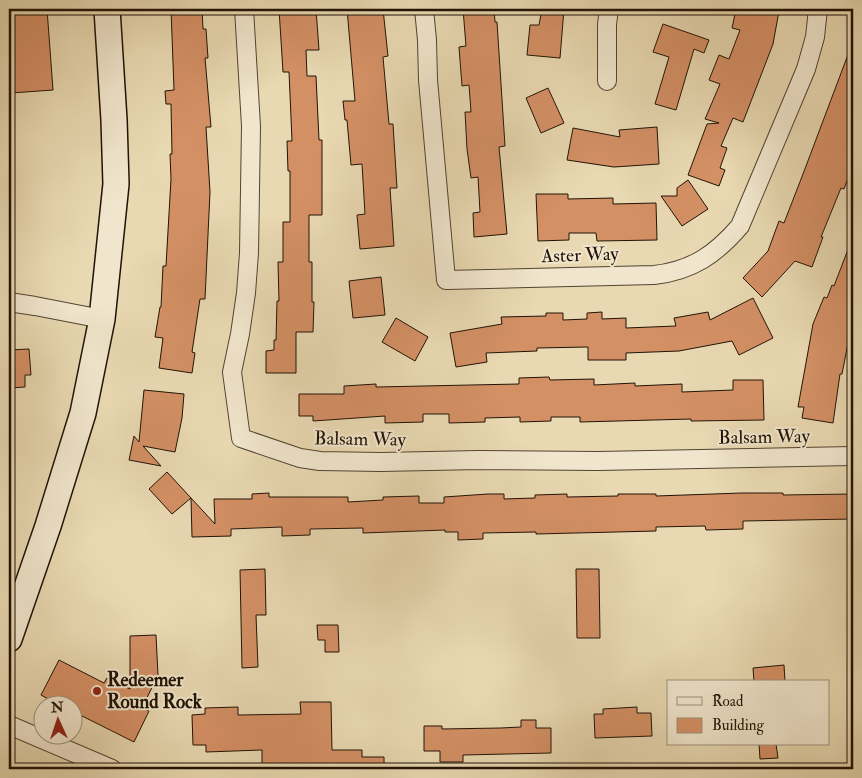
<svg xmlns="http://www.w3.org/2000/svg" width="862" height="778" font-family="'IM FELL Double Pica',serif">
<style>
.building{fill:#d49065;stroke:#201306}
.lines{fill:none;stroke-linecap:round;stroke-linejoin:round}
.minor-casing{stroke:#524431;stroke-width:20}
.secondary-casing{stroke:#201306;stroke-width:28}
.minor{stroke:#f1e6cd;stroke-width:18}
.secondary{stroke:#f1e6cd;stroke-width:25}
.poi-dot{fill:#8f2418;stroke:#f1e6cd;stroke-width:2}
.labels{text-anchor:middle;dominant-baseline:central;stroke-width:4;stroke-linejoin:round;paint-order:stroke}
.street-label{font-size:19px;fill:#201306;stroke:#f1e6cd}
.poi-label{font-size:19px;font-weight:bold;fill:#201306;stroke:#f1e6cd;text-anchor:start}
</style>
<rect width="100%" height="100%" fill="#e9d9b2"/>
<filter id="stains"><feTurbulence type="fractalNoise" baseFrequency=".004" numOctaves="4"/><feColorMatrix values="0 0 0 0 .2 0 0 0 0 .09 0 0 0 0 .02 0 0 0 .5 -.17"/></filter>
<radialGradient id="worn" r=".72"><stop offset=".6" stop-color="#630" stop-opacity="0"/><stop offset="1" stop-color="#630" stop-opacity=".3"/></radialGradient>
<path class="building" d="M 9,9 L 47,9 L 53,90 L 11,93 L 9,70 Z
M 171,9 L 202,9 L 203,29 L 206,29 L 208,58 L 205,58 L 211,127 L 206,127 L 210,192 L 205,299 L 200,299 L 192,352 L 195,353 L 192,373 L 159,368 L 163,338 L 155,337 L 160,307 L 161,307 L 163,266 L 166,266 L 171,179 L 170,154 L 172,154 L 171,104 L 166,104 L 165,91 L 174,90 Z
M 279,9 L 316,9 L 319,50 L 306,50 L 307,76 L 316,76 L 319,140 L 322,140 L 322,215 L 309,215 L 309,262 L 312,262 L 312,302 L 314,302 L 313,332 L 296,332 L 296,373 L 266,373 L 266,351 L 274,350 L 274,340 L 276,340 L 277,301 L 279,301 L 278,262 L 283,262 L 283,222 L 290,222 L 290,171 L 288,171 L 287,141 L 292,141 L 289,72 L 283,72 Z
M 347,9 L 383,9 L 388,56 L 383,57 L 389,124 L 393,124 L 397,188 L 390,188 L 394,246 L 360,249 L 357,215 L 365,214 L 362,164 L 351,165 L 347,120 L 345,120 L 343,101 L 355,101 Z
M 463,9 L 494,9 L 495,22 L 497,22 L 505,146 L 499,147 L 507,234 L 474,237 L 473,213 L 480,212 L 478,177 L 471,178 L 467,149 L 465,112 L 471,112 L 469,85 L 462,86 L 459,47 L 466,46 Z
M 542,9 L 564,9 L 560,58 L 527,55 L 530,25 L 539,25 Z
M 736,9 L 767,9 L 779,11 L 773,44 L 743,122 L 733,118 L 721,146 L 727,148 L 720,168 L 725,170 L 719,186 L 688,175 L 707,124 L 719,123 L 705,119 L 720,84 L 709,80 L 719,55 L 729,59 L 740,30 L 732,28 Z
M 663,24 L 709,40 L 704,53 L 694,49 L 676,110 L 655,104 L 669,57 L 653,52 Z
M 852,44 L 853,44 L 853,164 L 844,189 L 841,188 L 821,237 L 823,237 L 812,267 L 795,261 L 762,297 L 743,278 L 768,251 L 779,221 L 784,223 L 803,174 Z
M 548,88 L 564,123 L 541,133 L 526,98 Z
M 657,127 L 659,164 L 614,167 L 567,160 L 573,128 L 620,137 L 619,130 Z
M 688,180 L 708,209 L 682,226 L 661,196 L 677,196 L 677,188 Z
M 536,194 L 568,194 L 568,199 L 613,198 L 613,204 L 656,203 L 657,240 L 597,241 L 596,233 L 569,233 L 569,240 L 538,241 Z
M 852,239 L 853,334 L 850,333 L 842,374 L 840,374 L 833,423 L 802,418 L 804,407 L 798,407 L 813,324 L 824,297 L 827,298 L 832,285 L 834,286 Z
M 381,277 L 385,315 L 353,318 L 349,281 Z
M 753,298 L 773,338 L 739,355 L 732,341 L 679,351 L 626,353 L 626,360 L 588,360 L 588,347 L 537,348 L 537,351 L 486,353 L 487,362 L 456,367 L 450,333 L 502,324 L 501,317 L 546,316 L 546,313 L 563,313 L 563,320 L 587,319 L 587,313 L 602,312 L 602,319 L 626,318 L 626,328 L 676,326 L 674,318 L 708,312 L 710,320 Z
M 396,318 L 428,337 L 415,361 L 382,342 Z
M 29,349 L 31,375 L 25,375 L 25,387 L 10,388 L 9,350 Z
M 549,377 L 550,380 L 594,379 L 594,385 L 635,383 L 635,386 L 682,384 L 682,392 L 733,390 L 733,380 L 763,380 L 764,420 L 691,421 L 691,419 L 580,422 L 580,417 L 551,417 L 551,421 L 520,422 L 520,417 L 485,418 L 485,422 L 449,423 L 449,414 L 423,414 L 423,422 L 385,423 L 385,416 L 313,421 L 313,416 L 299,416 L 299,394 L 344,394 L 344,386 L 376,384 L 376,387 L 519,384 L 519,378 Z
M 144,390 L 184,394 L 182,418 L 175,452 L 143,446 L 161,466 L 129,460 L 134,436 L 139,442 Z
M 167,472 L 191,498 L 172,514 L 149,489 Z
M 269,493 L 269,497 L 348,497 L 348,502 L 383,500 L 383,497 L 419,496 L 419,503 L 444,503 L 444,497 L 488,494 L 504,494 L 504,499 L 535,498 L 535,495 L 567,494 L 567,497 L 618,496 L 618,494 L 656,494 L 656,496 L 742,493 L 783,493 L 783,495 L 853,494 L 853,519 L 743,521 L 743,529 L 706,530 L 705,526 L 656,527 L 656,531 L 536,534 L 536,532 L 483,533 L 483,539 L 458,540 L 458,532 L 445,532 L 445,530 L 363,533 L 363,528 L 310,529 L 310,535 L 282,536 L 282,527 L 231,529 L 231,536 L 192,537 L 191,498 L 215,524 L 214,499 L 252,499 L 252,494 Z
M 265,569 L 266,615 L 256,615 L 258,667 L 242,668 L 240,570 Z
M 576,569 L 599,569 L 600,638 L 577,638 Z
M 317,625 L 338,625 L 339,652 L 325,652 L 325,640 L 318,640 Z
M 156,635 L 158,675 L 142,708 L 149,711 L 134,742 L 72,711 L 72,706 L 61,706 L 41,695 L 59,660 L 104,683 L 107,678 L 130,689 L 130,636 Z
M 784,665 L 785,682 L 754,682 L 753,668 Z
M 300,702 L 331,702 L 332,750 L 362,750 L 362,757 L 384,757 L 384,769 L 344,769 L 344,766 L 262,766 L 262,750 L 206,752 L 206,745 L 193,745 L 192,715 L 205,714 L 205,708 L 238,707 L 238,715 L 301,714 Z
M 637,707 L 637,713 L 651,713 L 652,736 L 595,738 L 594,714 L 603,714 L 603,709 Z
M 521,720 L 536,720 L 536,728 L 551,728 L 551,753 L 463,755 L 463,762 L 440,762 L 440,751 L 424,751 L 424,726 L 442,726 L 442,729 L 501,728 L 521,727 Z
M 759,744 L 776,744 L 778,758 L 760,759 Z"/>
<g class="lines">
<defs>
<path id="minor" d="M 244,9 L 251,126 L 249,253 L 246,293 L 240,334 L 232,372 L 241,438 L 300,458 L 320,461 L 381,462 L 479,460 L 598,461 L 853,456
M 424,9 L 427,40 L 428,80 L 446,280 L 654,275 C 692,271 716,254 740,226 L 806,69 L 815,37 L 818,9
M 607,81 L 607,24 L 609,9
M 9,302 L 35,306 L 102,319
M 9,725 L 112,769"/>
<path id="secondary" d="M 9,639 L 48,526 L 83,413 L 102,319 L 116,184 L 114,120 L 107,9"/>
</defs>
<use href="#minor" class="minor-casing"/>
<use href="#secondary" class="secondary-casing"/>
<use href="#minor" class="minor"/>
<use href="#secondary" class="secondary"/>
</g>
<circle class="poi-dot" cx="97" cy="691" r="5"/>
<g class="labels">
<g class="street-label">
<text transform="translate(580 255) rotate(-2)">Aster Way</text>
<text transform="translate(764 437) rotate(-1)">Balsam Way</text>
<text transform="translate(360 439) rotate(1)">Balsam Way</text>
</g>
<g class="poi-label">
<text x="107" y="680">Redeemer<tspan x="107" dy="22">Round Rock</tspan></text>
</g>
</g>
<rect width="862" height="778" fill="none" stroke="#e9d9b2" stroke-width="30"/>
<rect x="10" y="10" width="842" height="758" fill="none" stroke="#201306" stroke-width="2.5"/>
<rect x="15" y="15" width="832" height="748" fill="none" stroke="#201306"/>
<rect x="667" y="680" width="162" height="65" fill="#f1e6cd" stroke="#9d927d"/>
<rect x="677" y="697" width="25" height="8" fill="#f1e6cd" stroke="#9d927d"/>
<text x="712" y="706" font-size="15" fill="#201306">Road</text>
<rect x="677" y="718" width="25" height="15" fill="#d49065" stroke="#9d927d"/>
<text x="712" y="730" font-size="15" fill="#201306">Building</text>
<g transform="translate(58 720) rotate(357)"><circle r="24" fill="#f1e6cd" stroke="#9d927d"/>
<path d="M0-4L9 19L0 12L-9 19Z" fill="#8f2418"/>
<text y="-8" font-size="14" font-weight="bold" text-anchor="middle" fill="#201306">N</text>
</g>
<rect width="100%" height="100%" filter="url(#stains)"/>
<rect width="100%" height="100%" fill="url(#worn)"/>
</svg>
